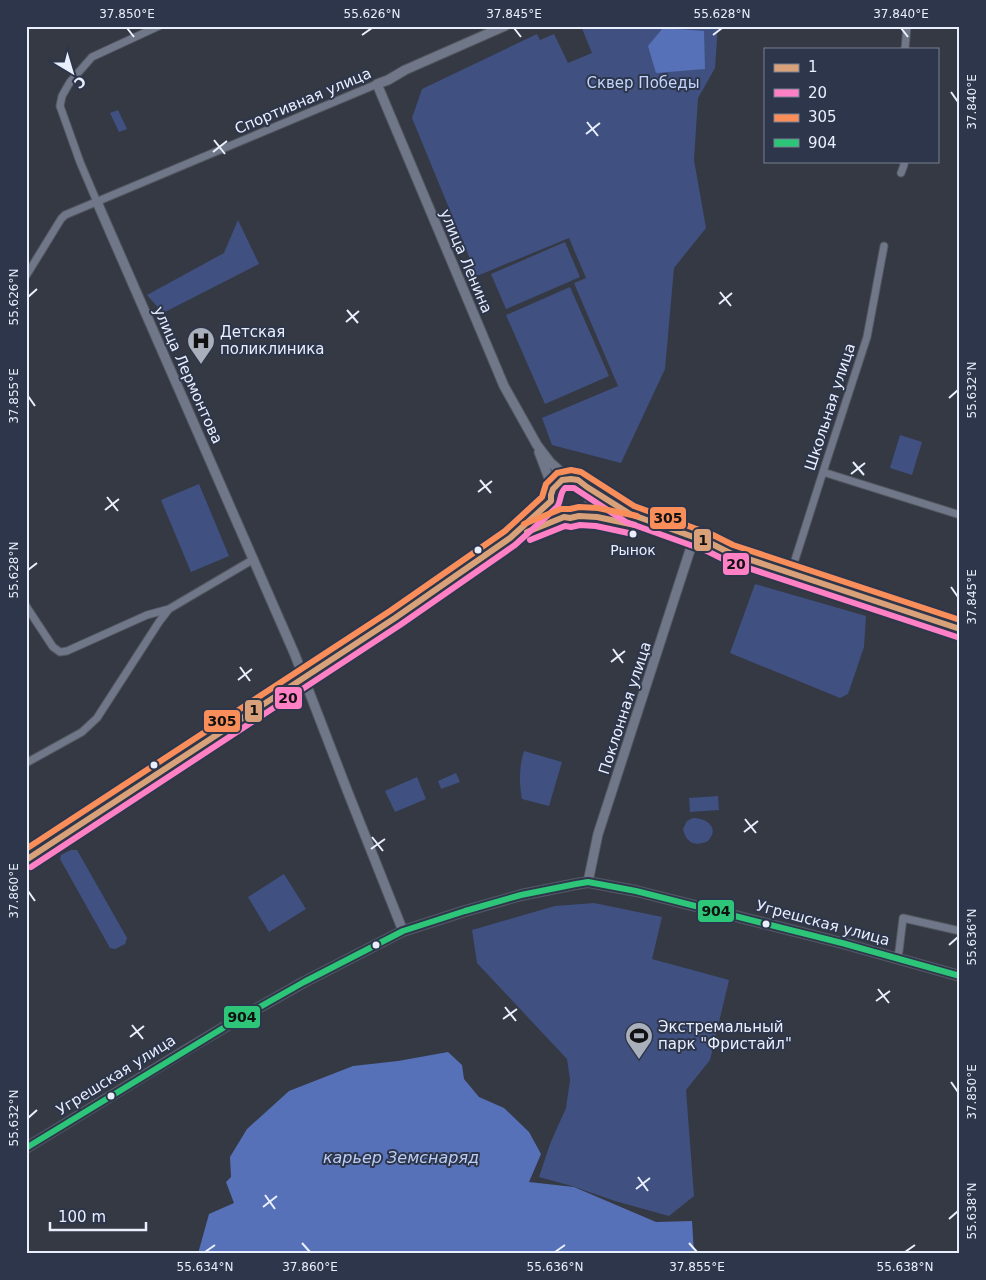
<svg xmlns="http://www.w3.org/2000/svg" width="986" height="1280" font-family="'DejaVu Sans',sans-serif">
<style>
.green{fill:#405181}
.water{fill:#5771b8}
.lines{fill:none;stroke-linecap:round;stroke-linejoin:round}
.minor-casing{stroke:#535760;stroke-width:9}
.tertiary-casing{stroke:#535760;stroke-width:11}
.secondary-casing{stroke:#535760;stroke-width:12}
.minor{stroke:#707788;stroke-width:7}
.tertiary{stroke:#707788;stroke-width:9}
.secondary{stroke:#697082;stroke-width:10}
.bus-1-casing{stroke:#2d364b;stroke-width:10}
.bus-2-casing{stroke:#2d364b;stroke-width:10}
.bus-3-casing{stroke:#2d364b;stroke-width:10}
.bus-4-casing{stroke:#2d364b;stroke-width:10}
.bus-1{stroke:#d9a179;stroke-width:6}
.bus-2{stroke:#ff80c5;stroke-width:6}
.bus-3{stroke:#fa8e5a;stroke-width:6}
.bus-4{stroke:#2dc577;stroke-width:6}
.ticks{fill:none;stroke:#e9effd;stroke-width:2}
.bus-dot{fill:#e9effd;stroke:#2d364b;stroke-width:2}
.labels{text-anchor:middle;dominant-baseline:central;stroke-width:4;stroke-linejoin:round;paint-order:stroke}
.bus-label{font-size:14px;fill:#e9effd;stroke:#2d364b}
.park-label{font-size:15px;fill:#c3d4fe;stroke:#2d364b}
.street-label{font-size:15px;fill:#e9effd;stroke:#2d364b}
.poi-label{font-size:15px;fill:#e9effd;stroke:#2d364b;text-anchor:start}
.water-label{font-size:16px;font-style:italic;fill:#bbccf6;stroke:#2d364b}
.line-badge{stroke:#2d364b;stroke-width:2}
.pale-badge-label{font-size:14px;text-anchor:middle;font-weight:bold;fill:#111}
.neatline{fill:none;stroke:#e9effd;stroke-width:2}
.ticks-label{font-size:12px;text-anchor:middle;fill:#e9effd}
</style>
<rect width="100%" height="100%" fill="#343944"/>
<path class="green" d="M 581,26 L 718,26 L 715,68 L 698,98 L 694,160 L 706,228 L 674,268 L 665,369 L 621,463 L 552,445 L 542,418 L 618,386 L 574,283 L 586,278 L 569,238 L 477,276 L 412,118 L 422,89 L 537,34 L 540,40 L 554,34 L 568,63 L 592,53 Z
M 118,110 L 127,129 L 119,132 L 110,113 Z
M 238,220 L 259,264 L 163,313 L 147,295 L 224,253 Z
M 565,242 L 580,277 L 506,309 L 491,274 Z
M 570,287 L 609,376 L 545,404 L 506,315 Z
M 900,435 L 922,442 L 912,475 L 890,468 Z
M 199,484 L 229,556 L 191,572 L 161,500 Z
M 755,584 L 866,616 L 864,647 L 848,694 L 840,698 L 730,653 Z
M 524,751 L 562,762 L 549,806 L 522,799 C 519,783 519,766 524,751 Z
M 456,773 L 460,782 L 441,789 L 438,781 Z
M 417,777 L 426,799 L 395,812 L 385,791 Z
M 718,796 L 719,810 L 690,812 L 689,798 Z
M 693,818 C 707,818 720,828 708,841 C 695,847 686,843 683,829 L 687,821 Z
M 71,850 L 77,850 L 127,938 L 125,944 L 115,949 L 110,948 L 60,859 L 61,855 Z
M 284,874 L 306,909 L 269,932 L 248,897 Z
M 594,903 L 662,917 L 652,959 L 729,980 L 710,1060 L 686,1090 L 694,1196 L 669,1216 L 615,1201 L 572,1186 L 539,1177 L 550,1144 L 566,1108 L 570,1080 L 567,1059 L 477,963 L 472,930 L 555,906 Z"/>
<path class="water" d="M 663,28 L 704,31 L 705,69 L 656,73 L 648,46 Z
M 448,1052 L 462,1065 L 464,1079 L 479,1097 L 504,1108 L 529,1132 L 541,1154 L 529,1182 L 574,1187 L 656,1222 L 692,1221 L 694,1254 L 199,1254 L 199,1250 L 209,1214 L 234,1203 L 226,1182 L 231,1177 L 230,1157 L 247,1129 L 289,1091 L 353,1066 L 398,1061 Z"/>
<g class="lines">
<defs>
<path id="minor" d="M 905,49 L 907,26
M 901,173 L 904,165 L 904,161
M 97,202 L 80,162 L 60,106 L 62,96 L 70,82 L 92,57 L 159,26
M 26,276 L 61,219 L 65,215 L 377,84
M 823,472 L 960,515
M 792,574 L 794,563 L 823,472 L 867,337 L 884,246
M 26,606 L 53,647 L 60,652 L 67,651 L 147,615 L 169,609
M 26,763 L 82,732 L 97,718 L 159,622 L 169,609 L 254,559
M 897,958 L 899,951 L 903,918 L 960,931"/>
<path id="tertiary" d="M 505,26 L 405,70 L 388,80 L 377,84 L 504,386 L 537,445 L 550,462 L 560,471 L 582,483 L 587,487 L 630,514 L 710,543 L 730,553 L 754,562 L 960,629
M 97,202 L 295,655 L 347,790 L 403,931
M 539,452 L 553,489
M 576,480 C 550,474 541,509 564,517 C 570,519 574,516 579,516 C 588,515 598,517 606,518 C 641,525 675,538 708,550 L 720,551
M 579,516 C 590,507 592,501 587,487
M 517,536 L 564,517
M 26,860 L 68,833 L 170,765 L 395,618 L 510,538 L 551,501
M 588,882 L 598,834 L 692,544"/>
<path id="secondary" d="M 26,1148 L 186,1050 L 228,1025 L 304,982 L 403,931 L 465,911 L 521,895 L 576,884 L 588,882 L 636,891 L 842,943 L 960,976"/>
</defs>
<use href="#minor" class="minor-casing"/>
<use href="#tertiary" class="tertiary-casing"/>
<use href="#secondary" class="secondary-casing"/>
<use href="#minor" class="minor"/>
<use href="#tertiary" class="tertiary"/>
<use href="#secondary" class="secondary"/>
<defs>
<path id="bus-1" d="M 527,532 L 564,517 L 570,518 L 579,516 L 597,517 L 635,525
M 26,860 L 395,618 L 510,538 L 551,501 L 551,495 L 553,489 L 562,480 L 571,479 L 578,480 L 587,487 L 630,514 L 710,543 L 730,553 L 960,629"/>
<path id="bus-2" d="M 530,540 L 565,526 L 571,527 L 580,525 L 596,526 L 633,534
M 31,867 L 400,625 L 515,545 L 557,507 C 562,500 559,494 565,488 L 574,488 L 626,522 L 707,551 L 727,561 L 957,637"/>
<path id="bus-3" d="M 524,524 L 561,509 L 570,509 L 579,507 L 598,508 L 637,516
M 26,849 L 390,611 L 505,531 L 542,497 L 546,484 L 557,473 L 571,470 L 581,472 L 634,506 L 713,535 L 733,545 L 960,620"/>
<path id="bus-4" d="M 26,1148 L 228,1025 L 304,982 L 403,931 L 465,911 L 521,895 L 576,884 L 588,882 L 636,891 L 842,943 L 960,976"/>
</defs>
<use href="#bus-1" class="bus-1-casing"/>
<use href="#bus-2" class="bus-2-casing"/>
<use href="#bus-3" class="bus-3-casing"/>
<use href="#bus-4" class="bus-4-casing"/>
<use href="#bus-1" class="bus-1"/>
<use href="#bus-2" class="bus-2"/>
<use href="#bus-3" class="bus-3"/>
<use href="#bus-4" class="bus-4"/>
</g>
<path class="ticks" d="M 127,28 L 134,37M 514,28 L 521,37M 901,28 L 908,37M 362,35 L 372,28M 713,35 L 722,28M 951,92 L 958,102M 587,122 L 598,136M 586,134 L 600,123M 214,140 L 225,154M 213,152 L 227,141M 720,292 L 731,306M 28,297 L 37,289M 719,304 L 732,293M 347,310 L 358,323M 346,322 L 359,311M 28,396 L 35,406M 949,398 L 958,390M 853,462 L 864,475M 851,474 L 865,463M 480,480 L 491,493M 478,492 L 492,481M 107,497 L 118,511M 105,510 L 119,499M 28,570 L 37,563M 951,587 L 958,597M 613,649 L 623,663M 611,662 L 625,651M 240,667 L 250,681M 238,680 L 252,669M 745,819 L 756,833M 744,832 L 758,821M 372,837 L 383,851M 371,849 L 385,839M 28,891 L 35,901M 949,945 L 958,937M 878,989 L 889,1003M 876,1001 L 890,991M 505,1007 L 516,1021M 503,1019 L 517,1009M 132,1025 L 143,1039M 130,1037 L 144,1026M 951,1082 L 958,1092M 28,1118 L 37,1110M 638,1177 L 648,1191M 636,1189 L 650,1178M 265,1195 L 275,1209M 263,1207 L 277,1196M 949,1219 L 958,1211M 302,1243 L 310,1252M 689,1243 L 697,1252M 205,1252 L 215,1245M 555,1252 L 565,1245M 905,1252 L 915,1245"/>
<defs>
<symbol id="hospital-pin" viewBox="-11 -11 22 30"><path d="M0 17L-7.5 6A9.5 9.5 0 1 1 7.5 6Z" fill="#aaafbc" stroke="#2d364b"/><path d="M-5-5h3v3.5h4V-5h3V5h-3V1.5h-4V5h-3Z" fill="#111"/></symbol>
<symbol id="stadium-pin" viewBox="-11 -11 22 30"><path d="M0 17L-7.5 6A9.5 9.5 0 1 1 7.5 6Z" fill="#aaafbc" stroke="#2d364b"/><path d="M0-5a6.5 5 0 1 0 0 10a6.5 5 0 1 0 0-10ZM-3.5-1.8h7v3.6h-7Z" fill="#111"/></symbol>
</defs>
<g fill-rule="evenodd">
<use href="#hospital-pin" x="185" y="325" width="32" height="43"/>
<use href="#stadium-pin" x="623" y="1020" width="32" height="43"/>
</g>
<g class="bus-dot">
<circle cx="633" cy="534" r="4.5"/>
<circle cx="478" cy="550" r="4.5"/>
<circle cx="154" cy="765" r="4.5"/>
<circle cx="766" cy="924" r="4.5"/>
<circle cx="376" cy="945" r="4.5"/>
<circle cx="111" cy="1096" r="4.5"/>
</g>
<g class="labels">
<g class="bus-label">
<text x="633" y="550">Рынок</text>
</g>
<g class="park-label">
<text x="643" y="83">Сквер Победы</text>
</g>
<g class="street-label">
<text transform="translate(303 101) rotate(-23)">Спортивная улица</text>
<text transform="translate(466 261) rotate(67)">улица Ленина</text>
<text transform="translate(188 375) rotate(66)">улица Лермонтова</text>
<text transform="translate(830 407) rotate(-72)">Школьная улица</text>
<text transform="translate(625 708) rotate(-72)">Поклонная улица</text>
<text transform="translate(823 923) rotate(15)">Угрешская улица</text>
<text transform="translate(116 1075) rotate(-32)">Угрешская улица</text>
</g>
<g class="poi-label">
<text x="220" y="332">Детская<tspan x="220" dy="17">поликлиника</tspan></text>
<text x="658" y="1027">Экстремальный<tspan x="658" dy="17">парк "Фристайл"</tspan></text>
</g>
<g class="water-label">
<text x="401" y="1157">карьер Земснаряд</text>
</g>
</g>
<g class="line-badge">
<rect x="649" y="506" width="38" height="24" rx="5" fill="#fa8e5a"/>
<rect x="693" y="528" width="19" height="24" rx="5" fill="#d9a179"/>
<rect x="722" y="552" width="28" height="24" rx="5" fill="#ff80c5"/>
<rect x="274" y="686" width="29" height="24" rx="5" fill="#ff80c5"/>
<rect x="244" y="699" width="19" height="24" rx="5" fill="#d9a179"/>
<rect x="203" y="709" width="38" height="24" rx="5" fill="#fa8e5a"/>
<rect x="697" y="899" width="38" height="24" rx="5" fill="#2dc577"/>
<rect x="223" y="1005" width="38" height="24" rx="5" fill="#2dc577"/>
</g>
<g class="pale-badge-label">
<text x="668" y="523">305</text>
<text x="703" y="545">1</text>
<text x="736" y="569">20</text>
<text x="288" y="703">20</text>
<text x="254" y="715">1</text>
<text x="222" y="726">305</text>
<text x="716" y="916">904</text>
<text x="242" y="1022">904</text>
</g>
<rect width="986" height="1280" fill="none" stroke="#2d364b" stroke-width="55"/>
<rect x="764" y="48" width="175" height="115" fill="#2d364b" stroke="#788092"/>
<rect x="774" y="64" width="25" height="8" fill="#d9a179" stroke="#788092"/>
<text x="808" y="72" font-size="15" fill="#e9effd">1</text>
<rect x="774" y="89" width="25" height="8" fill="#ff80c5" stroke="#788092"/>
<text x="808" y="98" font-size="15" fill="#e9effd">20</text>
<rect x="774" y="114" width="25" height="8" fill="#fa8e5a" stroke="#788092"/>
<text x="808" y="122" font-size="15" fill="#e9effd">305</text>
<rect x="774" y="139" width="25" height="8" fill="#2dc577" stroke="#788092"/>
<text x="808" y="148" font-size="15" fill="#e9effd">904</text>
<g transform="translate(72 72) rotate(142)" stroke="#2d364b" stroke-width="4" paint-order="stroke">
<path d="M0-4L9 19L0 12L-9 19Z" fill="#e9effd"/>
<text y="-8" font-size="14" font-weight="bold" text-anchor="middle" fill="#e9effd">С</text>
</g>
<path d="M50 1222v8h96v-8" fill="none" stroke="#e9effd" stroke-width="2.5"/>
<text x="58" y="1222" font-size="15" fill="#e9effd" stroke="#2d364b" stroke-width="4" paint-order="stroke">100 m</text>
<rect x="28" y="28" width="930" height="1224" class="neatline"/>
<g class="ticks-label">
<text x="127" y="18">37.850°E</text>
<text x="372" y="18">55.626°N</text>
<text x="514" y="18">37.845°E</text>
<text x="722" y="18">55.628°N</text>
<text x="901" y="18">37.840°E</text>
<text transform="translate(972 102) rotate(-90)" y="4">37.840°E</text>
<text transform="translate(14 297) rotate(-90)" y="4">55.626°N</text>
<text transform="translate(972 390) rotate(-90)" y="4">55.632°N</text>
<text transform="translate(14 396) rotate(-90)" y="4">37.855°E</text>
<text transform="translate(14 570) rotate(-90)" y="4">55.628°N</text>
<text transform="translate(972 597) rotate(-90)" y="4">37.845°E</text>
<text transform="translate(14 891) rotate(-90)" y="4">37.860°E</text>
<text transform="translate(972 937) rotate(-90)" y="4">55.636°N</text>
<text transform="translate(972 1092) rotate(-90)" y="4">37.850°E</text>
<text transform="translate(14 1118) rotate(-90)" y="4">55.632°N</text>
<text transform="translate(972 1211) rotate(-90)" y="4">55.638°N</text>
<text x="205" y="1271">55.634°N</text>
<text x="310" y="1271">37.860°E</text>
<text x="555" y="1271">55.636°N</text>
<text x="697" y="1271">37.855°E</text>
<text x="905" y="1271">55.638°N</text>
</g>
</svg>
